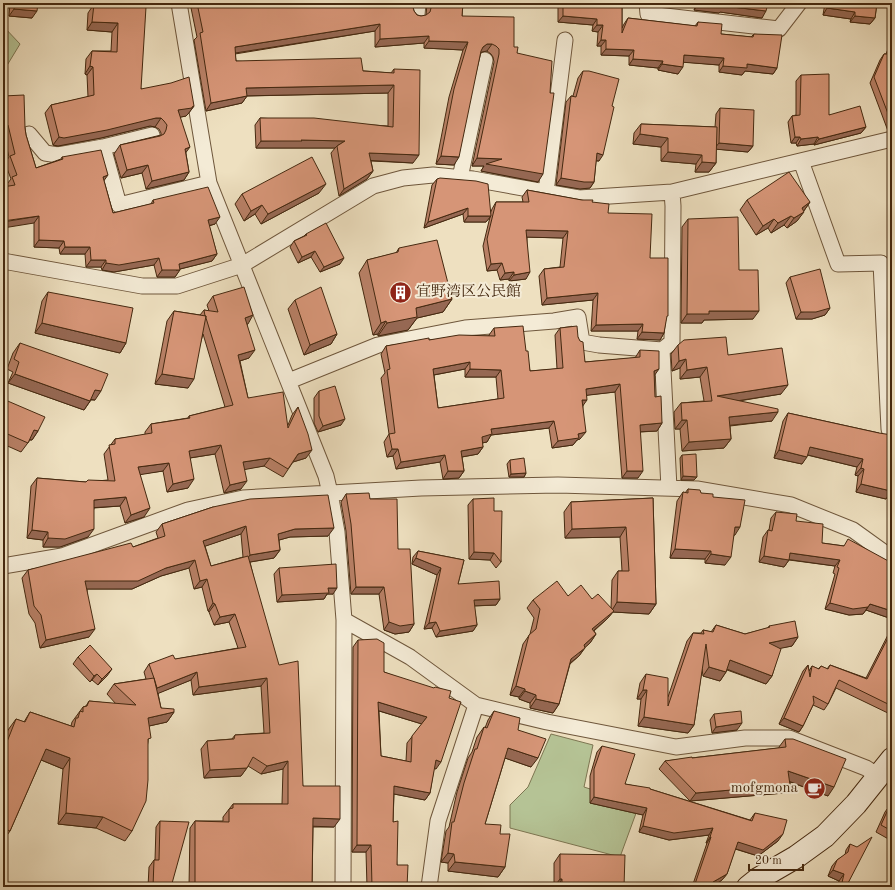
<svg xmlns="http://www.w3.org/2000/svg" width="895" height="890" font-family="'Old Standard TT','Noto Serif JP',serif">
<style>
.green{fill:#b5c395;stroke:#7d7652}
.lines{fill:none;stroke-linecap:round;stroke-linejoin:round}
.street-casing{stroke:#6f573c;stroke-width:17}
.secondary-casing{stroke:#452910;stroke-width:24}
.street{stroke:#f4ebd6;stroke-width:15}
.secondary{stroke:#f4ebd6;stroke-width:22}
.wall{fill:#b88066;stroke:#452910;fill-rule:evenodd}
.shaded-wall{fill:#966853;stroke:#452910}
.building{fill:#d69577;stroke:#452910;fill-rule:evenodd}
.labels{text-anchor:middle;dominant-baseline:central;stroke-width:4;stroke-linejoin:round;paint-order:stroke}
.poi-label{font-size:15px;fill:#452910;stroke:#f4ebd6;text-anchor:start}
</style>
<rect width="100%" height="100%" fill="#eee0c0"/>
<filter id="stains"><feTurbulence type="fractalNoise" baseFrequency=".005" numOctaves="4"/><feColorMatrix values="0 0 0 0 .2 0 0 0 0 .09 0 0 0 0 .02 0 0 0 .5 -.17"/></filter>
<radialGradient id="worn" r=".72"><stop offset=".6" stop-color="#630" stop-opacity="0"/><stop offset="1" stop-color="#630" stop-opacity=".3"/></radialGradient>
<path class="green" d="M 3,26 L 20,44 L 3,72 Z
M 551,734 L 593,745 L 584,787 L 639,805 L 620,857 L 510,828 L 510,805 L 528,787 Z"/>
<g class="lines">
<defs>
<path id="street" d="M 179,3 L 209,183 L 326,476 L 330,493 L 337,532 L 344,620 L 343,887
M 647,3 L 648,14 L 779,29 L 799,3
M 417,15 L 418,3
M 29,134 L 45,153 L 58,155 L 103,147 L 119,205 L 209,183
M 103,147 L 152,135
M 801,161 L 838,264 L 881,263 L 889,429 L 892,430
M 460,178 L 485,60
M 546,192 L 565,40
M 3,261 L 142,286 L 177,286 L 242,265 L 373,186 L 403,178 L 433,175 L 473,179 L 579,198 L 672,192 L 892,139
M 289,381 L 378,345 L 465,328 L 554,321 L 578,317 L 582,342 L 599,345 L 662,350
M 669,488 L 662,350 L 672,342 L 673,206 L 672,192
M 3,566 L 62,556 L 188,510 L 243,498 L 421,488 L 558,485 L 697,489 L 791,505 L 853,530 L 892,558
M 344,620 L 410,657 L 476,705 L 547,722 L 676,747 L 745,738 L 789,738 L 866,768 L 879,776
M 429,887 L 438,821 L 476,705"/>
<path id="secondary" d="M 748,887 L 758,879 L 796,857 L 825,836 L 856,804 L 892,759"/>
</defs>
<use href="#street" class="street-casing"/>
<use href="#secondary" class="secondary-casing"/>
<use href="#street" class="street"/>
<use href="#secondary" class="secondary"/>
</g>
<path class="wall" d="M 10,3 L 38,3 L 32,18 L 9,16 Z
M 104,3 L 124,3 L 124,6 L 141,89 L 194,106 L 188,114 L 186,116 L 180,117 L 189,172 L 184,180 L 146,189 L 142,173 L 121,178 L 114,154 L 120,145 L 161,135 L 161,133 L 159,129 L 155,127 L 150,126 L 101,138 L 58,146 L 53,145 L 45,113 L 51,105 L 88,97 L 87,75 L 85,74 L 86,59 L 92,51 L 111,51 L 112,32 L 87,30 L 88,13 L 94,4 L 103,5 Z
M 190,3 L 299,3 L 300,6 L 413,7 L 414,11 L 417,15 L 421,16 L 426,16 L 427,3 L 463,3 L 462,16 L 514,47 L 517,53 L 538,182 L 481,171 L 484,166 L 472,166 L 494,62 L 493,57 L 491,54 L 487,51 L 481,52 L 454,165 L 436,164 L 449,97 L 463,50 L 424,48 L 424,43 L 375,47 L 375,31 L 235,54 L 236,61 L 391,73 L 394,69 L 413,163 L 371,161 L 373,171 L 367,179 L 339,196 L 331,153 L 335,148 L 256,148 L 255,125 L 260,118 L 388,126 L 388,93 L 247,96 L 242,103 L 206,111 L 194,40 L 197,37 Z
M 558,3 L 622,3 L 622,28 L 624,24 L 628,18 L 695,26 L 698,22 L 721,34 L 751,37 L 754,34 L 777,68 L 773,74 L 745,71 L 742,75 L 719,72 L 719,65 L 684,62 L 678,74 L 658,70 L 658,68 L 629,65 L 629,56 L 601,55 L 601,46 L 597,46 L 598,32 L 592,31 L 593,25 L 558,22 Z
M 681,3 L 768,3 L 762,18 L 720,12 L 719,13 L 694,10 L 695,7 Z
M 825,3 L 877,3 L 875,18 L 870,24 L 850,22 L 851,19 L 823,15 Z
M 892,39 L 892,91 L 889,98 L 892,97 L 892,130 L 888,131 L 870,83 L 880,60 L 884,54 L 886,54 Z
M 583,71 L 612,106 L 599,161 L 596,161 L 594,182 L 590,188 L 580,189 L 556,185 L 566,102 L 571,96 L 573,96 L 578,78 Z
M 801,75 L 829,115 L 866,127 L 861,133 L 814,145 L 814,144 L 797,146 L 796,143 L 791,143 L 788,122 L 792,116 L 796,115 L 796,81 Z
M 3,96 L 25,128 L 26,135 L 36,168 L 61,159 L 62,157 L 104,182 L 113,213 L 151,204 L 153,200 L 215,224 L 209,226 L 217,254 L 212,261 L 180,269 L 175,277 L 157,277 L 154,265 L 114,272 L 102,270 L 101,267 L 86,267 L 85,254 L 60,254 L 59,248 L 34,247 L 34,223 L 8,186 L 7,184 L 11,179 L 5,163 L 9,157 L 3,133 Z
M 720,108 L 753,146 L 748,152 L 716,149 L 716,163 L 709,172 L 695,172 L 696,164 L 661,161 L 661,147 L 633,144 L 634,133 L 641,124 L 715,127 L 716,114 Z
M 437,179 L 490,214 L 492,209 L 496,202 L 523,202 L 522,197 L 527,190 L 592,202 L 608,213 L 650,258 L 666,318 L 664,333 L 660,340 L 637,339 L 638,331 L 591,331 L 593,300 L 542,305 L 539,276 L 544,269 L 560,267 L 563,238 L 527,237 L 526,279 L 509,281 L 509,279 L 500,280 L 497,270 L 487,271 L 483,246 L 490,217 L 486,222 L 464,222 L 463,214 L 424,228 L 432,185 Z
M 319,193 L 261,224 L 255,214 L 244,221 L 235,204 L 242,194 Z
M 747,200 L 810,202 L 797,221 L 787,228 L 784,225 L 771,233 L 768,228 L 756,235 L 740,210 Z
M 688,219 L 739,270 L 753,319 L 704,320 L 702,323 L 681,323 L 682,227 Z
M 306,234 L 340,264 L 320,272 L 311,257 L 298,263 L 290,247 L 294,241 L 304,236 Z
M 399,248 L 452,299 L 443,312 L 417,318 L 408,330 L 378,336 L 378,334 L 373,335 L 359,273 L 367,260 L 396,253 Z
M 790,277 L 830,308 L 825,315 L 812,319 L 796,319 L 786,283 Z
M 48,292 L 126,343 L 120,353 L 35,333 L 42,301 Z
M 213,296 L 248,324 L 247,324 L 249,358 L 240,361 L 248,398 L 288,425 L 292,415 L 298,407 L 306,458 L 293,462 L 283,477 L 264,466 L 244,469 L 241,489 L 224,493 L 215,454 L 190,458 L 188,488 L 167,492 L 163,471 L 140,474 L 144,517 L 125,523 L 120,506 L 94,508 L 88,537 L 60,547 L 43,547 L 43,540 L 27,538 L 31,486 L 37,478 L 73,481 L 86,482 L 108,480 L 104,454 L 115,439 L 145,435 L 145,432 L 151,424 L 188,418 L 189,416 L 225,407 L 203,334 L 188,388 L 155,384 L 167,321 L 174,311 L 200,315 L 204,310 L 209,311 L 207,305 Z
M 295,300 L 337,334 L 331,344 L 304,355 L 288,309 Z
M 494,328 L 526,351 L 530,371 L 557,369 L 555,335 L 560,328 L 578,337 L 585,362 L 635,358 L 640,350 L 655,376 L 655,397 L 662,423 L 657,431 L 640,432 L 638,478 L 622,478 L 615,392 L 587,395 L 583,405 L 580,439 L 577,440 L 573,445 L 552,448 L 549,428 L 491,435 L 487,442 L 482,443 L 483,447 L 478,454 L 462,457 L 464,471 L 459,478 L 443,479 L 440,462 L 396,469 L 393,456 L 387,457 L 384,442 L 389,434 L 381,378 L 385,373 L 381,354 L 386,346 L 429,340 L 489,336 L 489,335 ZM 465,369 L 465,377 L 496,377 L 498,399 L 438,408 L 434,375 Z
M 20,343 L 95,400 L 91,400 L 84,410 L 8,383 L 13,372 L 7,369 L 13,353 Z
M 678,345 L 728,355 L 781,394 L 739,401 L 772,421 L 730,426 L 731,439 L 724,448 L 682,451 L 680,429 L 675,429 L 674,412 L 681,403 L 704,401 L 700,377 L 680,379 L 680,368 L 672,371 L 671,354 Z
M 319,391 L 341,425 L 318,432 L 314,423 L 314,398 Z
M 3,399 L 38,431 L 32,440 L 30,440 L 21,452 L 3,444 Z
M 788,413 L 879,433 L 891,491 L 886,499 L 856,492 L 858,476 L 855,475 L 857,467 L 807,455 L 802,464 L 774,458 L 783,421 Z
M 682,455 L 694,480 L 681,480 L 680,458 Z
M 510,460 L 526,473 L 524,477 L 509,477 L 507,464 Z
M 688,489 L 713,497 L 735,535 L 734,535 L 725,565 L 705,563 L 705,559 L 670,558 L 677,501 L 683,492 L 685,493 Z
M 346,494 L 370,499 L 398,549 L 414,624 L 409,632 L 395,634 L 384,630 L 379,594 L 351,594 L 346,531 L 341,502 Z
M 653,498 L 656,604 L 649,614 L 613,612 L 607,619 L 594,631 L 596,634 L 590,643 L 585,647 L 579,656 L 570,664 L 559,704 L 553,713 L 530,708 L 530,703 L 519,699 L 519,697 L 510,695 L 523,644 L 530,634 L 534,618 L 527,608 L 533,600 L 568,596 L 592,599 L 611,608 L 612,580 L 618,571 L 622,571 L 620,537 L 565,538 L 564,512 L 571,502 Z
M 473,499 L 494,511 L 501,562 L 496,568 L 490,560 L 469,559 L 468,505 Z
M 213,507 L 328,536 L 290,537 L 279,540 L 280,550 L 274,558 L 250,562 L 303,786 L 334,827 L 313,827 L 312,887 L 189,887 L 190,828 L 195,821 L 223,821 L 223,817 L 233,804 L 282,804 L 283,769 L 261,774 L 248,766 L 241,776 L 204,778 L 201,749 L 207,741 L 232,739 L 235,735 L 264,733 L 261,686 L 193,695 L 191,680 L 158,693 L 161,708 L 174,712 L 167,722 L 149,726 L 148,742 L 132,831 L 125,841 L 96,828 L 58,824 L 63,769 L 41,760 L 10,831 L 3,841 L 3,743 L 8,730 L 16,719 L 24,722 L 30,712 L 71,726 L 72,722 L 83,707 L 86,706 L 89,701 L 116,704 L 107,694 L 114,684 L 146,679 L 144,672 L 149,664 L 238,648 L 229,622 L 214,625 L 209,612 L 208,611 L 202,587 L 194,589 L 189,568 L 161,576 L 132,589 L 87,589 L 89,637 L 40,648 L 35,623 L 29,614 L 22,578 L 28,570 L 133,547 L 158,538 L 156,532 L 162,524 ZM 241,534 L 243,557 L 211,566 L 205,546 Z
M 776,512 L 796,521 L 822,543 L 844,546 L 892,619 L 866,610 L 863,614 L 849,615 L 825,609 L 835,574 L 833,573 L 835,566 L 789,560 L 784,567 L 759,562 L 763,537 L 768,530 L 769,530 L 771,518 Z
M 418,551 L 464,560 L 458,584 L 500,599 L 496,605 L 474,606 L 477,625 L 473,631 L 436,637 L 432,628 L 424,629 L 437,575 L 412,564 L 413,557 Z
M 279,568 L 333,594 L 327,594 L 324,599 L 277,602 L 274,574 Z
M 716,625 L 745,634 L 768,628 L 769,626 L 798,637 L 792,646 L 780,648 L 772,676 L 766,684 L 727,670 L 726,672 L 720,681 L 703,676 L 702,669 L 694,725 L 688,733 L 638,726 L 641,699 L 637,699 L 640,683 L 646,674 L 668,697 L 687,641 L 693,633 L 701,633 L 703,630 L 711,632 Z
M 892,627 L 892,715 L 836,688 L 828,704 L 824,710 L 813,705 L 803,726 L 799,732 L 779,724 L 803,671 L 808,665 L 809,671 L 812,666 L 818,669 L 821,666 L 827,669 L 830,665 L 866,678 Z
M 358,640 L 384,672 L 449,698 L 436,769 L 434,768 L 430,793 L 425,800 L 394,794 L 393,822 L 397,865 L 407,887 L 367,887 L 366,852 L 352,852 L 353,647 ZM 379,711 L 422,724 L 407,743 L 406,761 L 381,756 Z
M 78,657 L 107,676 L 98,685 L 92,680 L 90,682 L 73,664 Z
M 494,711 L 518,730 L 531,767 L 505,758 L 485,824 L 500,834 L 505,867 L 498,877 L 448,871 L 448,863 L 441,862 L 446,831 L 449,827 L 457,792 L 468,758 L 472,752 L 477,737 L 484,727 L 485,728 L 488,720 Z
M 714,714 L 737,730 L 712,733 L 710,720 Z
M 785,739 L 828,796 L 790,782 L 790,785 L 784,793 L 690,801 L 659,769 L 665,761 L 779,748 L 779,747 Z
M 602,746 L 625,784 L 650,789 L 750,820 L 755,813 L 778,841 L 758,856 L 735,849 L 727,874 L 722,880 L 712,887 L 692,887 L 707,843 L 706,843 L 709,835 L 669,840 L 639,832 L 643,815 L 590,803 L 590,776 L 597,752 Z
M 890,805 L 892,806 L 892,841 L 876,832 L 885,812 Z
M 160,821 L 171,887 L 148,887 L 149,867 L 154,860 L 155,860 L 156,827 Z
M 850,844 L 846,887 L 838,887 L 839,881 L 828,876 L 832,866 L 837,860 L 845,855 L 846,850 Z
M 560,854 L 624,887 L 554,887 L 554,863 Z"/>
<path class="shaded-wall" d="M 681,3 L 697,3 L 695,7 Z
M 699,4 L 724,6 L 766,11 L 762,18 L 720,12 L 719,13 L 694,10 Z
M 827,8 L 855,12 L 851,19 L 823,15 Z
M 14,9 L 37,11 L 32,18 L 9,16 Z
M 563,16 L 597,19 L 593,25 L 558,22 Z
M 855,16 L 875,18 L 870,24 L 850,22 Z
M 92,22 L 118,23 L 112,32 L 87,30 Z
M 380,24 L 375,31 L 229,54 L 235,47 Z
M 597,25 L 603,25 L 598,32 L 592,31 Z
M 429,36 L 424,43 L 375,47 L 380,39 Z
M 601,40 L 606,40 L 601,46 L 597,46 Z
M 429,41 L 468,42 L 463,50 L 424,48 Z
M 487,44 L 492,44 L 487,51 L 482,52 L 478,54 L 483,47 Z
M 606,49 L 634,50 L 629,56 L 601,55 Z
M 684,55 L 724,58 L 719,65 L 680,62 Z
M 633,59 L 663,61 L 658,68 L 629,65 Z
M 662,64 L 683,67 L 678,74 L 658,70 Z
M 747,64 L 777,68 L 773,74 L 745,71 L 742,75 L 719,72 L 723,66 Z
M 90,66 L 93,67 L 87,75 L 85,74 Z
M 394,85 L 388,93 L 240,96 L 246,88 Z
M 247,96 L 242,103 L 206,111 L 211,103 Z
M 194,106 L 188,114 L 186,116 L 172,119 L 178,110 Z
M 156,118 L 161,118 L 155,127 L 150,126 L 101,138 L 58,146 L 53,145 L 59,137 Z
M 892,124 L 892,130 L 888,131 Z
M 4,125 L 8,125 L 3,132 L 3,126 Z
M 866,127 L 861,133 L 814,145 L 819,139 Z
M 640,134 L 668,138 L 661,147 L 633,144 Z
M 795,137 L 800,137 L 796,143 L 791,143 Z
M 818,137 L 814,144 L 797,146 L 801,139 Z
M 301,140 L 345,141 L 337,146 L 335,148 L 256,148 L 261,141 Z
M 719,143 L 753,146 L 748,152 L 714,149 Z
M 190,147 L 184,155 L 185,149 Z
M 668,152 L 702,155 L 696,164 L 661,161 Z
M 369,153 L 419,155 L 413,163 L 364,160 Z
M 597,153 L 603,155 L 599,161 L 593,160 Z
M 441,156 L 459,157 L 454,165 L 436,164 Z
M 477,158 L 502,159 L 543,174 L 538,182 L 481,171 L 484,166 L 472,166 Z
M 702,162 L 716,163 L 709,172 L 695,172 Z
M 148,165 L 142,173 L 121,178 L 127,170 Z
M 373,171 L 367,179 L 339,196 L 344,189 Z
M 189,172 L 184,180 L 146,189 L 152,181 Z
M 108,175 L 103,182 L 103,177 Z
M 561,178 L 594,182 L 590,188 L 580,189 L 556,185 Z
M 326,184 L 319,193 L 261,224 L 268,214 Z
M 810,202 L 803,212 L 802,208 Z
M 262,205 L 255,214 L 244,221 L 251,211 Z
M 468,208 L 463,214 L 424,228 L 428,222 Z
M 804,212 L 797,221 L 787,228 L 794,218 Z
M 39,216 L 34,223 L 3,228 L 3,222 Z
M 468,216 L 491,216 L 486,222 L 464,222 Z
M 791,216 L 784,225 L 771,233 L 778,223 Z
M 220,217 L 215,224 L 203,227 L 208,220 Z
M 774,219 L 768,228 L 756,235 L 763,226 Z
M 526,230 L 568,231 L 563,238 L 522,237 Z
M 39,240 L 64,241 L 59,248 L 34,247 Z
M 65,247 L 90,247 L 85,254 L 60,254 Z
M 315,251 L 311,257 L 298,263 L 302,257 Z
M 217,254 L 212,261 L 176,270 L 180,270 L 175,277 L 157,277 L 162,270 L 179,264 Z
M 159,258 L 154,265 L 114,272 L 102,270 L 106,263 Z
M 344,258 L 340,264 L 320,272 L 324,267 Z
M 91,260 L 106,260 L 101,267 L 86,267 Z
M 502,263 L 497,270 L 487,271 L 491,264 Z
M 514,272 L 509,279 L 500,280 L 505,273 Z
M 530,272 L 526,279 L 509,281 L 514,275 Z
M 598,293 L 593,300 L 542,305 L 547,298 Z
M 452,299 L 443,312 L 417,318 L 408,330 L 378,336 L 387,323 L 416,308 Z
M 830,308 L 825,315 L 812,319 L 796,319 L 801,312 Z
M 709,311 L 759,311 L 753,319 L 704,320 L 702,323 L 681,323 L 687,314 Z
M 253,315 L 248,324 L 239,326 L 245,318 Z
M 386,321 L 378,334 L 373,335 L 381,323 Z
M 42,323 L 126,343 L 120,353 L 35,333 Z
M 643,324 L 638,331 L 591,331 L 596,325 Z
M 642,332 L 664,333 L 660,340 L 637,339 Z
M 337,334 L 331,344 L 304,355 L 310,345 Z
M 255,350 L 249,358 L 233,363 L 238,355 Z
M 686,359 L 680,368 L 672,371 L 679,361 Z
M 470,362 L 465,369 L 428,376 L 433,369 Z
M 707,367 L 700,377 L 680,379 L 687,370 Z
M 470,369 L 501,370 L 496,377 L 465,377 Z
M 659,369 L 654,376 L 654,371 Z
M 15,374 L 90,401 L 84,410 L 8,383 Z
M 162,374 L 194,379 L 188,388 L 155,384 Z
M 620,384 L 615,392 L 581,396 L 586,389 Z
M 788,385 L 781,394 L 711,405 L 717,396 Z
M 95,390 L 101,391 L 95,400 L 88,399 Z
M 582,400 L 587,400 L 582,407 Z
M 778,412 L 772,421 L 723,426 L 729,417 Z
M 345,419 L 341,425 L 318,432 L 323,426 Z
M 682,420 L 687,420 L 680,429 L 675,429 Z
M 554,421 L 549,428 L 491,435 L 487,442 L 477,444 L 482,437 L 491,429 Z
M 662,423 L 657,431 L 635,432 L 640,425 Z
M 34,430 L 38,431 L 32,440 L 27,439 Z
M 586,432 L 580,439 L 577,440 L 573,445 L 552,448 L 558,441 L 578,434 Z
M 731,439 L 724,448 L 682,451 L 689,442 Z
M 221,445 L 215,454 L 183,459 L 189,451 Z
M 483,447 L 478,454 L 456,458 L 461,451 Z
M 810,447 L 863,459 L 857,467 L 804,454 Z
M 392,449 L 398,449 L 393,456 L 387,457 Z
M 312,450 L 306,458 L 293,462 L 298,454 Z
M 779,450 L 807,457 L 802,464 L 774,458 Z
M 445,455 L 440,462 L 396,469 L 401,462 Z
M 270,458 L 264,466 L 237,471 L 243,462 Z
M 169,463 L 163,471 L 132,476 L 138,467 Z
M 861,468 L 864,469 L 858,476 L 855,475 Z
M 448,471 L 464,471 L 459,478 L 443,479 Z
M 627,471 L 643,471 L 638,478 L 622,478 Z
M 526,473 L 524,477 L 509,477 L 511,474 Z
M 683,476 L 697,477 L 694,480 L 681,480 Z
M 194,479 L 188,488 L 167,492 L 173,484 Z
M 247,481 L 241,489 L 224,493 L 230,485 Z
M 861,484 L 891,491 L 886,499 L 856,492 Z
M 126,497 L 120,506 L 88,508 L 94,500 Z
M 150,508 L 144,517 L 125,523 L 131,515 Z
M 246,526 L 241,534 L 197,549 L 203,541 Z
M 626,527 L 620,537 L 565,538 L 572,529 Z
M 735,527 L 740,527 L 735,535 L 729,535 Z
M 334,528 L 328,536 L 290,537 L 272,542 L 278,534 L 295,529 Z
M 94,529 L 88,537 L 60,547 L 43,547 L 48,538 Z
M 32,530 L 48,532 L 43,540 L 27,538 Z
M 675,549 L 711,551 L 705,559 L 670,558 Z
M 280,550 L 274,558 L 244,563 L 250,555 Z
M 474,552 L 494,553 L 490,560 L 469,559 Z
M 790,553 L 840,560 L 835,566 L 785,559 Z
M 711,554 L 731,557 L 725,565 L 705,563 Z
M 764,556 L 789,560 L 784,567 L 759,562 Z
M 416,558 L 441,568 L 437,575 L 412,564 Z
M 195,560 L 189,568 L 161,576 L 132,589 L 80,589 L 85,581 L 166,568 Z
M 207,579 L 202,587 L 194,589 L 200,581 Z
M 356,587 L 384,587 L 379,594 L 351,594 Z
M 328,588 L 337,588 L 333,594 L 327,594 L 324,599 L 277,602 L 282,595 Z
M 500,599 L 496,605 L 469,606 L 474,600 Z
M 617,602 L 656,604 L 649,614 L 613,612 L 607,619 L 586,637 L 592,629 L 611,612 Z
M 213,603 L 215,604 L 209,612 L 208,611 Z
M 830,603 L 868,607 L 863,614 L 849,615 L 825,609 Z
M 870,604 L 892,611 L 892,619 L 866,610 Z
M 235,614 L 229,622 L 214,625 L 220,617 Z
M 389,622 L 414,624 L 409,632 L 395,634 L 384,630 Z
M 436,622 L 432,628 L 424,629 L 429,623 Z
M 477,625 L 473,631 L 436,637 L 440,631 Z
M 95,629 L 89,637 L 40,648 L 46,640 Z
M 596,634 L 590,643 L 579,653 L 585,648 L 579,656 L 565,667 L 571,659 L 584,645 Z
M 798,637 L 792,646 L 763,652 L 769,643 Z
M 730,660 L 772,676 L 766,684 L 724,668 Z
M 709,667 L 726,672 L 720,681 L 703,676 Z
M 112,669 L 107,676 L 98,685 L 102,679 Z
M 197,672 L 191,680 L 152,696 L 157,688 Z
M 97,674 L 92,680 L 90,682 L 94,676 Z
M 267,678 L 261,686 L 193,695 L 199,687 Z
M 516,686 L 525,689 L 519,697 L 510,695 Z
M 643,690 L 647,690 L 641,699 L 637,699 Z
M 525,691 L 536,695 L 530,703 L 519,699 Z
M 536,699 L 559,704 L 553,713 L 530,708 Z
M 378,702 L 427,717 L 422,724 L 373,709 Z
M 174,712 L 167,722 L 140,728 L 148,718 Z
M 644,717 L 694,725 L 688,733 L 638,726 Z
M 784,718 L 803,726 L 799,732 L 779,724 Z
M 742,723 L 737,730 L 712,733 L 716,727 Z
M 508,748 L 538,758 L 531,767 L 502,757 Z
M 46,749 L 70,758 L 63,769 L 39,759 Z
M 436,760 L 441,762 L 436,769 L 431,767 Z
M 288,761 L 283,769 L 261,774 L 267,766 Z
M 247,768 L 241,776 L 204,778 L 210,770 Z
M 788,771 L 834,787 L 828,796 L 783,779 Z
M 790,785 L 784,793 L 690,801 L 696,793 Z
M 394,786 L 430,793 L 425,800 L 389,793 Z
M 594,797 L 647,808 L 643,815 L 590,803 Z
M 66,813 L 103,817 L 96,828 L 58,824 Z
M 313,818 L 340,819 L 334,827 L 307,826 Z
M 643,826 L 713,828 L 709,835 L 669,840 L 639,832 Z
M 783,834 L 778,841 L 758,856 L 733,848 L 738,842 Z
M 710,837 L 711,837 L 707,843 L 706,843 Z
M 357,845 L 371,845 L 366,852 L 352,852 Z
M 448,853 L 454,854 L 448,863 L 441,862 Z
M 455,862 L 505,867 L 498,877 L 448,871 Z
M 833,870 L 844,874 L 839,881 L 828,876 Z
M 727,874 L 722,880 L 712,887 L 710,887 L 713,882 Z
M 560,879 L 562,879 L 557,887 L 554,887 Z
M 223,886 L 283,886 L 282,887 L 223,887 Z"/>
<path class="building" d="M 15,3 L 38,3 L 37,11 L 14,9 Z
M 108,3 L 124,3 L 124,6 L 146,7 L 141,89 L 171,83 L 189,77 L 194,106 L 192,107 L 192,108 L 178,110 L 190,147 L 185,149 L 189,172 L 152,181 L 148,165 L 127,170 L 120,145 L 160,136 L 164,134 L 166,130 L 167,125 L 164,121 L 161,118 L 156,118 L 107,130 L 64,138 L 59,137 L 51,105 L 94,95 L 93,67 L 90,66 L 92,51 L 117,52 L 118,23 L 92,22 L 94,4 L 108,5 Z
M 197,3 L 299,3 L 300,6 L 319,3 L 414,3 L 413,7 L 414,11 L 417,15 L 421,16 L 426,15 L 430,12 L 431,8 L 432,3 L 463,3 L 462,16 L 514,17 L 514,47 L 518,47 L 517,53 L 552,61 L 550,93 L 554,93 L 543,174 L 486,164 L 502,159 L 477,158 L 499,54 L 499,49 L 496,46 L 492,44 L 487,44 L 483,47 L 481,51 L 459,157 L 441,156 L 454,89 L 468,42 L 429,41 L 429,36 L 380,39 L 380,24 L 235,47 L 236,61 L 361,58 L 363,71 L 394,73 L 394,69 L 420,70 L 419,155 L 369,153 L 373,171 L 344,189 L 337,146 L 345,141 L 301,140 L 302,141 L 261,141 L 260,118 L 314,118 L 393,127 L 394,85 L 246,88 L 247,96 L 211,103 L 200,33 L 203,32 Z
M 563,3 L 622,3 L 622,33 L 628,18 L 697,26 L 698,22 L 722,24 L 721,34 L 753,37 L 754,34 L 782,35 L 777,68 L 747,64 L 747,68 L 723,66 L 724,58 L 684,55 L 683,67 L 662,64 L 663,61 L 633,59 L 634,50 L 606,49 L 606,40 L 601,40 L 603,25 L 597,25 L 597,19 L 563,16 Z
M 699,3 L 768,3 L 766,11 L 724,6 L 724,7 L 699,4 Z
M 828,3 L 877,3 L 875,18 L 855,16 L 855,12 L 827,8 Z
M 892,44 L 892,91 L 889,98 L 892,97 L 892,124 L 874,77 L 884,54 L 888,54 Z
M 583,71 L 589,71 L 619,79 L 612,106 L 614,107 L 603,155 L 597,153 L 594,182 L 584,182 L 561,178 L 571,96 L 576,97 Z
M 829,74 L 829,115 L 860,106 L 866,127 L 819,139 L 818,137 L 801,139 L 800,137 L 795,137 L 792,116 L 800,115 L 801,75 Z
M 24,95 L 25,128 L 26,135 L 36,168 L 63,159 L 62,157 L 101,150 L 108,175 L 103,177 L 113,213 L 154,203 L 153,200 L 208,187 L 220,217 L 208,220 L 217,254 L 179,264 L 180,270 L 162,270 L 159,258 L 119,265 L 106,263 L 106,260 L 91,260 L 90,247 L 65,247 L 64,241 L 39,240 L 39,216 L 3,221 L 3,226 L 3,187 L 15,185 L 12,177 L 17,175 L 10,156 L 15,154 L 8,125 L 4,125 L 4,120 L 3,120 L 3,96 Z
M 720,108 L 754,110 L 753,146 L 719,143 Z
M 641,124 L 717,127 L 716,163 L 702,162 L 702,155 L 668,152 L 668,138 L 640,134 Z
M 312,157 L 326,184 L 268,214 L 262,205 L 251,211 L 242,194 Z
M 789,172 L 810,202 L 802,208 L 804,212 L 794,218 L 791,216 L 778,223 L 774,219 L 763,226 L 747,200 Z
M 440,178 L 476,181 L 488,184 L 491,216 L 468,216 L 468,208 L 428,222 L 437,179 Z
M 527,190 L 582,200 L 593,200 L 592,202 L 609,204 L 608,213 L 652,214 L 650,258 L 668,258 L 668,316 L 667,316 L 664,333 L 642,332 L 643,324 L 596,325 L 598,293 L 547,298 L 544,269 L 564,267 L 568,231 L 526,230 L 530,272 L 514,275 L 514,272 L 505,273 L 502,263 L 491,264 L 487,239 L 496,202 L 529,202 Z
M 738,217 L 739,270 L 758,270 L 759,311 L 709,311 L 709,314 L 687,314 L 688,219 Z
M 326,223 L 344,258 L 324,267 L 315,251 L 302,257 L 294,241 L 307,235 L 306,234 Z
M 437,240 L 452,299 L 416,308 L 417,317 L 387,323 L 386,321 L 381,323 L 367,260 L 398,252 L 399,248 Z
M 820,269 L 830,308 L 816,312 L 801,312 L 790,277 Z
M 244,287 L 253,315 L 245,318 L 255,350 L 238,355 L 248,398 L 283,392 L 288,428 L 298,407 L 308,434 L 312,450 L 298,454 L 288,469 L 270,458 L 243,462 L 247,481 L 230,485 L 221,445 L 189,451 L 194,479 L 173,484 L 169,463 L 138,467 L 150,508 L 131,515 L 126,497 L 94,500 L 94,529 L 65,539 L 48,538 L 48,532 L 32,530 L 37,478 L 73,481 L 86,482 L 88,480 L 115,481 L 109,445 L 115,444 L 115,439 L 152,433 L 151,424 L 190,418 L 189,416 L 233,405 L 206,318 L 206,316 L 205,316 L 204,310 L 218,312 L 213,296 Z
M 321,287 L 337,334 L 310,345 L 295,300 Z
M 48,292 L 133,308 L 126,343 L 42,323 Z
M 174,311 L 206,316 L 194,379 L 162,374 Z
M 523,326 L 526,351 L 528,351 L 530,371 L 563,368 L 560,328 L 577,326 L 578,337 L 580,341 L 583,342 L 585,362 L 640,357 L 640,350 L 659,351 L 659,369 L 654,371 L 655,397 L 661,396 L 662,423 L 640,425 L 643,471 L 627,471 L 620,384 L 586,389 L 587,400 L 582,400 L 586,432 L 578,434 L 579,438 L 558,441 L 554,421 L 491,429 L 492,434 L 482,437 L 483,447 L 461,451 L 464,471 L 448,471 L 445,455 L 401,462 L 398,449 L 392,449 L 389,434 L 395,433 L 387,370 L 390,369 L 386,346 L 429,338 L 429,340 L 459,335 L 495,336 L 494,328 ZM 470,362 L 470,369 L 501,370 L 504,398 L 438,408 L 433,369 Z
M 726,337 L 728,355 L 782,348 L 788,385 L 717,396 L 778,409 L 778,412 L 729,417 L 731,439 L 689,442 L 687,420 L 682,420 L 681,403 L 712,401 L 707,367 L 687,370 L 686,359 L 679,361 L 678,345 L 684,340 Z
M 20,343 L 108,374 L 101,391 L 95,390 L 90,401 L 15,374 L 19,362 L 14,359 Z
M 335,386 L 345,419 L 323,426 L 319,416 L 319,391 Z
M 3,399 L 45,417 L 38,431 L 34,430 L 28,443 L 3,432 Z
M 788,413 L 879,433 L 892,435 L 892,484 L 891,491 L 861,484 L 864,469 L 861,468 L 863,459 L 810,447 L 807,457 L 779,450 Z
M 696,454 L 697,477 L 683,476 L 682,455 Z
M 524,458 L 526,473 L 511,474 L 510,460 Z
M 688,489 L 700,490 L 701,493 L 713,494 L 713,497 L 745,500 L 740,527 L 735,527 L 731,557 L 711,554 L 711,551 L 675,549 L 683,492 L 688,493 Z
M 369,493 L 370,499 L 397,499 L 398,549 L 410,549 L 414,624 L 400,626 L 389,622 L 384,587 L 356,587 L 351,524 L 346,494 Z
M 328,495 L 334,528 L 295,529 L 278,534 L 280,550 L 250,555 L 246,526 L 203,541 L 211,566 L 248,556 L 279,665 L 298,661 L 303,786 L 340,786 L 340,819 L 313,818 L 312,887 L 283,887 L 283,886 L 195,887 L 195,821 L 229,822 L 229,809 L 233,808 L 233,804 L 288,804 L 288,761 L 267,766 L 253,757 L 247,768 L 210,770 L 207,741 L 234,739 L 235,735 L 270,733 L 267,678 L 199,687 L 197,672 L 157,688 L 154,678 L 149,664 L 173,655 L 175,659 L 246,647 L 235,614 L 220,617 L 215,604 L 213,603 L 207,579 L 200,581 L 195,560 L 166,568 L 138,581 L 85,581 L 95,629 L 46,640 L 41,615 L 34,606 L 28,570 L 131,543 L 133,547 L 165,536 L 162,524 L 213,507 L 250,499 Z
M 494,498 L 494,511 L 502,511 L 501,562 L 494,553 L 474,552 L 473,499 Z
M 653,498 L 656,604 L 617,602 L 618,571 L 629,571 L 626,527 L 572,529 L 571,502 Z
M 776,512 L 797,514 L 796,521 L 823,524 L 822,543 L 844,546 L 848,539 L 892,563 L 892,611 L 870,604 L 868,607 L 853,609 L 830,603 L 839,568 L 837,567 L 840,560 L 790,553 L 789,560 L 764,556 L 768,530 L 772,531 Z
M 418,551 L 464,560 L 458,584 L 499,581 L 500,599 L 474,600 L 477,625 L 440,631 L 436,622 L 429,623 L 441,568 L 416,558 Z
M 336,564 L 337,588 L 328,588 L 329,593 L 282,595 L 279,568 Z
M 557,581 L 568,596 L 581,585 L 592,599 L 598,594 L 614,611 L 592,629 L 596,634 L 584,645 L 585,648 L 571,659 L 559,704 L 536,699 L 536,695 L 525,691 L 525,689 L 516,686 L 529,635 L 536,629 L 540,609 L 533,600 Z
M 795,621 L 798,637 L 769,643 L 781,649 L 772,676 L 730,660 L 726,672 L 709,667 L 706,644 L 694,725 L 644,717 L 647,690 L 643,690 L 646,674 L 668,678 L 668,706 L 693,633 L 704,634 L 703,630 L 713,632 L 716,625 L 745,634 L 770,627 L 769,626 Z
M 892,630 L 892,706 L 839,680 L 828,704 L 813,696 L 814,703 L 803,726 L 784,718 L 808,665 L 810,677 L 812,666 L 819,669 L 821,666 L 828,669 L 830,665 L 867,679 Z
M 377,639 L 384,643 L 384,672 L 434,688 L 435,687 L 451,691 L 449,698 L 461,702 L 441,762 L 436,760 L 430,793 L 394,786 L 393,822 L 398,821 L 397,865 L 408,865 L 407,887 L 372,887 L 371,845 L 357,845 L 358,640 ZM 378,702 L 427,717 L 412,736 L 411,762 L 381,756 Z
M 90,645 L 112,669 L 102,679 L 97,674 L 94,676 L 78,657 Z
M 154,678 L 161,708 L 174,709 L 174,712 L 148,718 L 151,738 L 148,739 L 148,780 L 146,801 L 132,831 L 103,817 L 66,813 L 70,758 L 46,749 L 10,831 L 3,828 L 3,752 L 16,719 L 25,722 L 30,712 L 74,727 L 76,718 L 78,718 L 80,711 L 83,712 L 83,707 L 87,706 L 89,701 L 136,705 L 114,684 Z
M 494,711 L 520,718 L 518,730 L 546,739 L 538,758 L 508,748 L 485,824 L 501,825 L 500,834 L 510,834 L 505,867 L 455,862 L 454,854 L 448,853 L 452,822 L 454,822 L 464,783 L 475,749 L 477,749 L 484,727 L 487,728 Z
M 741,711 L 742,723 L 716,727 L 714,714 Z
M 785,739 L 793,739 L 846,759 L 834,787 L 788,771 L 790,785 L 696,793 L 665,761 L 692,757 L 692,758 L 786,747 Z
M 602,746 L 635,754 L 625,784 L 650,788 L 650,789 L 752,821 L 755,813 L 787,820 L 783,834 L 763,850 L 738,842 L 727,874 L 713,882 L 711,887 L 694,887 L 711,837 L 710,837 L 713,828 L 674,833 L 643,826 L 647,808 L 594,797 L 594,769 Z
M 890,805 L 892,806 L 892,831 L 881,825 Z
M 160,821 L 189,822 L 171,887 L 153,887 L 154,860 L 159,860 Z
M 872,837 L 846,887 L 841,887 L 844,874 L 833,870 L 837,860 L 848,852 L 850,844 L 857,847 Z
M 560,854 L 625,855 L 624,887 L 562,887 L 562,879 L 560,879 Z"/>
<defs>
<symbol id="building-disc" viewBox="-11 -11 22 22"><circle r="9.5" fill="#8f2418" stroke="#f4ebd6"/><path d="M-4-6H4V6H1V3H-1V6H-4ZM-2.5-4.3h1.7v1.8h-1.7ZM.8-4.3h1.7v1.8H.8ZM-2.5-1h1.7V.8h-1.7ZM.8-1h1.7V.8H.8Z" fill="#fff"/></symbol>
<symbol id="cafe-disc" viewBox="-11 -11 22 22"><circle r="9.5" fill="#8f2418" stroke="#f4ebd6"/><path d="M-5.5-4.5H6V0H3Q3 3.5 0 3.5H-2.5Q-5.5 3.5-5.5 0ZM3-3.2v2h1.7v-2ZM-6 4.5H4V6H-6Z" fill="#fff"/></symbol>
</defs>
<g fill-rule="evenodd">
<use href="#building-disc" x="388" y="280" width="25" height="25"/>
<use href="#cafe-disc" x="802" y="776" width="25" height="25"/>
</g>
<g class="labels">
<g class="poi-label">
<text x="416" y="292">宜野湾区公民館</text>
<text x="798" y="788" text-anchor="end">mofgmona</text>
</g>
</g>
<rect width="895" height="890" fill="none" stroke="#eee0c0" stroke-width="16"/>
<rect x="4" y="4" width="887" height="882" fill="none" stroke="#452910" stroke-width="2"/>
<rect x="8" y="8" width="879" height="874" fill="none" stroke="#452910"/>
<path d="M749 864v6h54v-6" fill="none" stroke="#452910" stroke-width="2"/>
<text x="755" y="864" font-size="12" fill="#452910" stroke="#f4ebd6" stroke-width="3" paint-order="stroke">20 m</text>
<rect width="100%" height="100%" filter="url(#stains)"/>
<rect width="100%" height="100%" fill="url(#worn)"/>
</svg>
